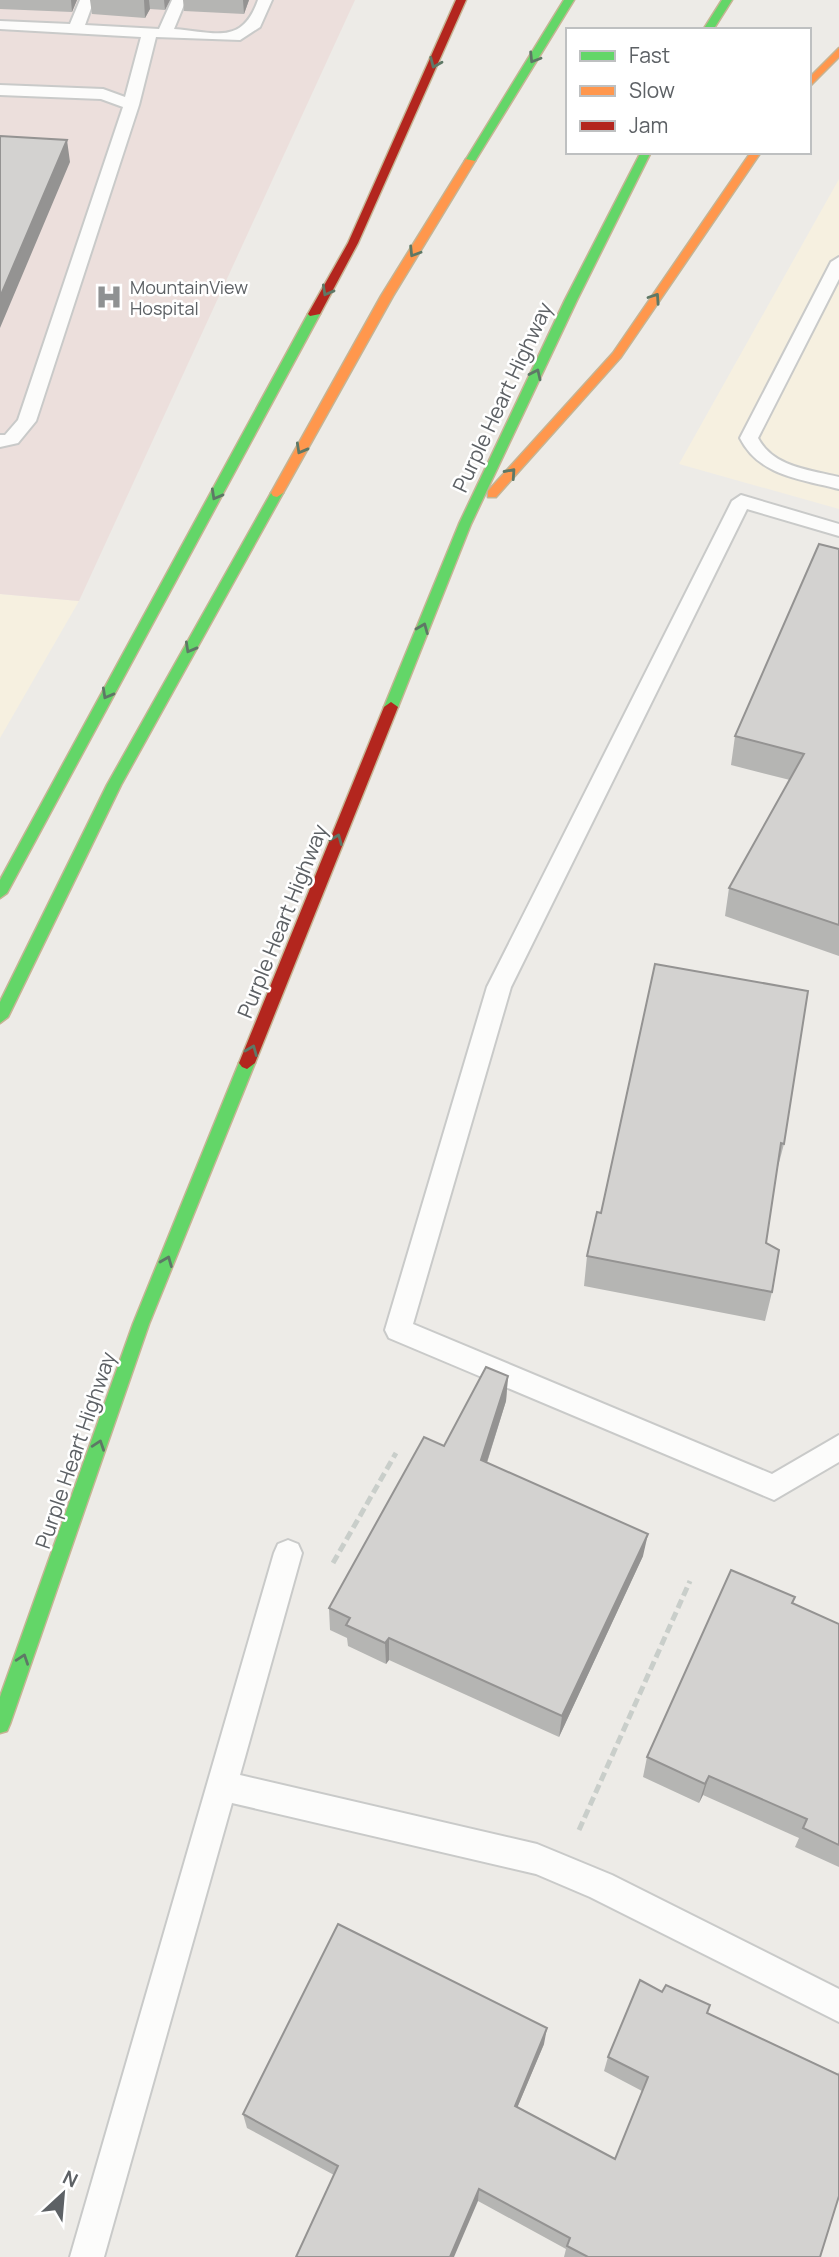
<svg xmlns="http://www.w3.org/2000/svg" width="839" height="2257" font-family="Manrope,sans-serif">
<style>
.commercial{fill:#f6f0e0}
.medical{fill:#ecdfdc}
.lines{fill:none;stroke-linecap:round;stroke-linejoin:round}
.lane-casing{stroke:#c9cac9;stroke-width:4}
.fast-casing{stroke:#c5b494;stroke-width:3}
.slow-casing{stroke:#c5b494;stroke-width:3}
.jam-casing{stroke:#c5b494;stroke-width:3}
.path{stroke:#c9ceca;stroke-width:5;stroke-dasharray:9 4.5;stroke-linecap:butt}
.lane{fill:#fcfcfb;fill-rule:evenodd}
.fast{fill:#63d668;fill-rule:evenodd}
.slow{fill:#ff974d;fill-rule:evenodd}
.jam{fill:#b3261e;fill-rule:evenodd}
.wall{fill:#b5b5b3}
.shaded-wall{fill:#949392}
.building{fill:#d3d2d0;stroke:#949392;stroke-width:2}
.oneway{stroke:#5e7866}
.labels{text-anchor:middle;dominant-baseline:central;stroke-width:5;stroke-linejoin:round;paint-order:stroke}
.far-poi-label{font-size:18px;fill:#5d6165;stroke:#fff;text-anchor:start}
.street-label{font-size:21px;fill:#5d6165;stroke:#fff}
</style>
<rect width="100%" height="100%" fill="#edebe7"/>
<path class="commercial" d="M 839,179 L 839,509 L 679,464 Z
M 0,594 L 79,601 L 0,738 Z"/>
<path class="medical" d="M 0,0 L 355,0 L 79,601 L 0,594 Z"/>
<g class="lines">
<defs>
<path id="lane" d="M 80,0 L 94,0 L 85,25 L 159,29 L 172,0 L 186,0 L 174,29 C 215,32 242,46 258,0 L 272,0 L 260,27 L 240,40 L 156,37 L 139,105 L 36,421 L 18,443 L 0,447 L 0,435 L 5,435 L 18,420 L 123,107 L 101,99 L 0,95 L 0,85 L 103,89 L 125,97 L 141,37 L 0,29 L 0,21 L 70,24 Z
M 839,257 L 839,279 L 758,438 C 773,467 810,470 839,477 L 839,489 C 801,479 759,476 740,438 L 831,262 Z
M 741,495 L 839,524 L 839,536 L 747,509 L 511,987 L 413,1324 L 772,1474 L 839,1435 L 839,1462 L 774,1500 L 389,1338 L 385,1330 L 487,987 L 732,501 Z
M 288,1540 L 298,1544 L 302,1553 L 240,1775 L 537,1844 L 612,1875 L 839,1989 L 839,2022 L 590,1897 L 536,1874 L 232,1803 L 104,2257 L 70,2257 L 274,1553 L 278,1544 Z"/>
<path id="fast" d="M 564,0 L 574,0 L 475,161 L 466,163 L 465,161 Z
M 722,0 L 732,0 L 713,30 L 703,30 Z
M 641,152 L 651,152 L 577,300 L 471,524 L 398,707 L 391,712 L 386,710 L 384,707 L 459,524 L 565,300 Z
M 314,311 L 320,314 L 7,893 L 0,898 L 0,880 L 308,314 Z
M 277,489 L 283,493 L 121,785 L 8,1017 L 0,1023 L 0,1002 L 107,785 L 271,493 Z
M 247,1057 L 255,1063 L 149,1324 L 10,1724 L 7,1731 L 0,1733 L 0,1697 L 133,1324 L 239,1063 Z"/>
<path id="slow" d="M 839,48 L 839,57 L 809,87 L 809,78 Z
M 751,152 L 761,152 L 621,357 L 496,497 L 488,497 L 488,491 L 613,353 Z
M 466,159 L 475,161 L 393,296 L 283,493 L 277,497 L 273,496 L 271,493 L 381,296 Z"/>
<path id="jam" d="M 456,0 L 466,0 L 358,243 L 320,314 L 310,316 L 308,314 L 348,243 Z
M 391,702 L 398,707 L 255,1063 L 247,1069 L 242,1067 L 239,1063 L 384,707 Z"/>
</defs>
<use href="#lane" class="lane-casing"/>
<use href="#fast" class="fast-casing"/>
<use href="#slow" class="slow-casing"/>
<use href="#jam" class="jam-casing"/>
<path class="path" d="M 333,1563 L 396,1453
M 579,1830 L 690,1581"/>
<use href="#lane" class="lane"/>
<use href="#fast" class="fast"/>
<use href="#slow" class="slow"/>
<use href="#jam" class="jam"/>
</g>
<path class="wall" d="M 0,0 L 77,0 L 72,12 L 0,9 Z
M 90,0 L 170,0 L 165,10 L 150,9 L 145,18 L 92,14 Z
M 183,0 L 249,0 L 244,14 L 184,11 Z
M 839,549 L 839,956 L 725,916 L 729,888 L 790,780 L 731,765 L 735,736 Z
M 655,964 L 784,1144 L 776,1174 L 766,1243 L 772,1292 L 765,1321 L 584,1286 L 587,1256 L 601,1213 Z
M 508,1376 L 506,1401 L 487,1463 L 643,1556 L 559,1737 L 389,1660 L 386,1664 L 348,1646 L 347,1638 L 330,1630 L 329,1608 L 444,1446 Z
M 793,1603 L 839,1624 L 839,1867 L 795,1847 L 799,1838 L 703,1795 L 699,1803 L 643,1777 L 647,1757 Z
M 662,1992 L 838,2074 L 839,2072 L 839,2196 L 820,2257 L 564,2257 L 566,2249 L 478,2201 L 334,2175 L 247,2128 L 243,2114 L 544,2044 L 517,2108 L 615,2159 L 642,2091 L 604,2071 L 608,2057 Z"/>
<path class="shaded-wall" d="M 71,0 L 77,0 L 72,12 Z
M 144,0 L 149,0 L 150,9 L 145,18 Z
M 164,0 L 170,0 L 165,10 Z
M 243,0 L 249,0 L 244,14 Z
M 67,140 L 70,162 L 0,328 L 0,297 Z
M 508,1376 L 506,1401 L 480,1484 L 481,1460 Z
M 648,1534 L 643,1556 L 559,1737 L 562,1716 Z
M 389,1638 L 389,1660 L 386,1664 L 385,1643 Z
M 709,1776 L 703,1795 L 699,1803 L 705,1784 Z
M 547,2028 L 544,2044 L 512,2120 L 515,2106 Z
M 479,2189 L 478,2201 L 454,2257 L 450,2257 Z"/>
<path class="building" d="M 0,136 L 67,140 L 0,297 Z
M 819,544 L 839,549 L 839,925 L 729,888 L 804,754 L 735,736 Z
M 655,964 L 808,991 L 784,1144 L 781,1143 L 766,1243 L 779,1250 L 772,1292 L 587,1256 L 597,1212 L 601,1213 Z
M 486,1367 L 508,1376 L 481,1460 L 648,1534 L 562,1716 L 389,1638 L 385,1643 L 346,1625 L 350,1618 L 329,1608 L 424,1437 L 444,1446 Z
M 731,1570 L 795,1597 L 792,1603 L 839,1624 L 839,1845 L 803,1828 L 807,1819 L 709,1776 L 705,1784 L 647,1757 Z
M 338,1924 L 547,2028 L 515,2106 L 615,2159 L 648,2077 L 608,2057 L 640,1980 L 662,1992 L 666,1985 L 710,2005 L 707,2013 L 839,2075 L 839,2196 L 820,2257 L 588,2257 L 567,2246 L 570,2238 L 479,2189 L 450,2257 L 296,2257 L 338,2166 L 243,2114 Z"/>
<defs><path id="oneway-chevron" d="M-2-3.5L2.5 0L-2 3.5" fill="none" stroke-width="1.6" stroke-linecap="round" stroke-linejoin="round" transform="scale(1.75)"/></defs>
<g class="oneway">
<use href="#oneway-chevron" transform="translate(534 58) rotate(122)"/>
<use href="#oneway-chevron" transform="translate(435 63) rotate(113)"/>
<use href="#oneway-chevron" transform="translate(414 252) rotate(122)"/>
<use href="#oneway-chevron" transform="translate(327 291) rotate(119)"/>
<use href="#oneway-chevron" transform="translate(655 298) rotate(-56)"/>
<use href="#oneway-chevron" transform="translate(536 374) rotate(-65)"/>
<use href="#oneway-chevron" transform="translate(301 449) rotate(119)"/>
<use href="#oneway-chevron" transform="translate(511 473) rotate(-48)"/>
<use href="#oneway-chevron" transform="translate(216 495) rotate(119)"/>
<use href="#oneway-chevron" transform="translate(423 628) rotate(-68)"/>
<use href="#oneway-chevron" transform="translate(190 648) rotate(119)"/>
<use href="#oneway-chevron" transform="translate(107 694) rotate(119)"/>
<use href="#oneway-chevron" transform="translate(337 839) rotate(-68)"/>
<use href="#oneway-chevron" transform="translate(252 1050) rotate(-68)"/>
<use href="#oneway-chevron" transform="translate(167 1261) rotate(-68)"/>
<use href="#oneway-chevron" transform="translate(99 1445) rotate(-71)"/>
<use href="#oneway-chevron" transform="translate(23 1659) rotate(-71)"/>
</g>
<defs>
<symbol id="hospital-bare" viewBox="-9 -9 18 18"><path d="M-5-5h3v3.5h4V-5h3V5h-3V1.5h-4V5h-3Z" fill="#8f9192" stroke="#fff" stroke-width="2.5" paint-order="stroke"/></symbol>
</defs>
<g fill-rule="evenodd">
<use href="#hospital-bare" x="90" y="278" width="38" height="38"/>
</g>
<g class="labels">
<g class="far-poi-label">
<text x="130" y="287">MountainView<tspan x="130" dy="21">Hospital</tspan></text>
</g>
<g class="street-label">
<text transform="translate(502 397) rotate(-65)">Purple Heart Highway</text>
<text transform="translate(282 921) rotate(-68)">Purple Heart Highway</text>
<text transform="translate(75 1450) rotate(-71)">Purple Heart Highway</text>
</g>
</g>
<rect x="566" y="28" width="245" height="126" fill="#ffffff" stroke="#bec0c1" stroke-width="2"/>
<rect x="580" y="51" width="35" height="10" fill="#63d668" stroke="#bec0c1" stroke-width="2"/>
<text x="629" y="63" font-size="21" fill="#5d6165">Fast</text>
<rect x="580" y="86" width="35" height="10" fill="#ff974d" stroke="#bec0c1" stroke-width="2"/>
<text x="629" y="98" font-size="21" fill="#5d6165">Slow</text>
<rect x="580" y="121" width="35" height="10" fill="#b3261e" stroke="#bec0c1" stroke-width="2"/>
<text x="629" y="133" font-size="21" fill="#5d6165">Jam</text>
<g transform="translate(63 2194) rotate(26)" stroke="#ffffff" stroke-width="5" paint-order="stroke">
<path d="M0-5L12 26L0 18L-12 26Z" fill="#5d6165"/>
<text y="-10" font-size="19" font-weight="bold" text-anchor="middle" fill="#5d6165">N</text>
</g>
</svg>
